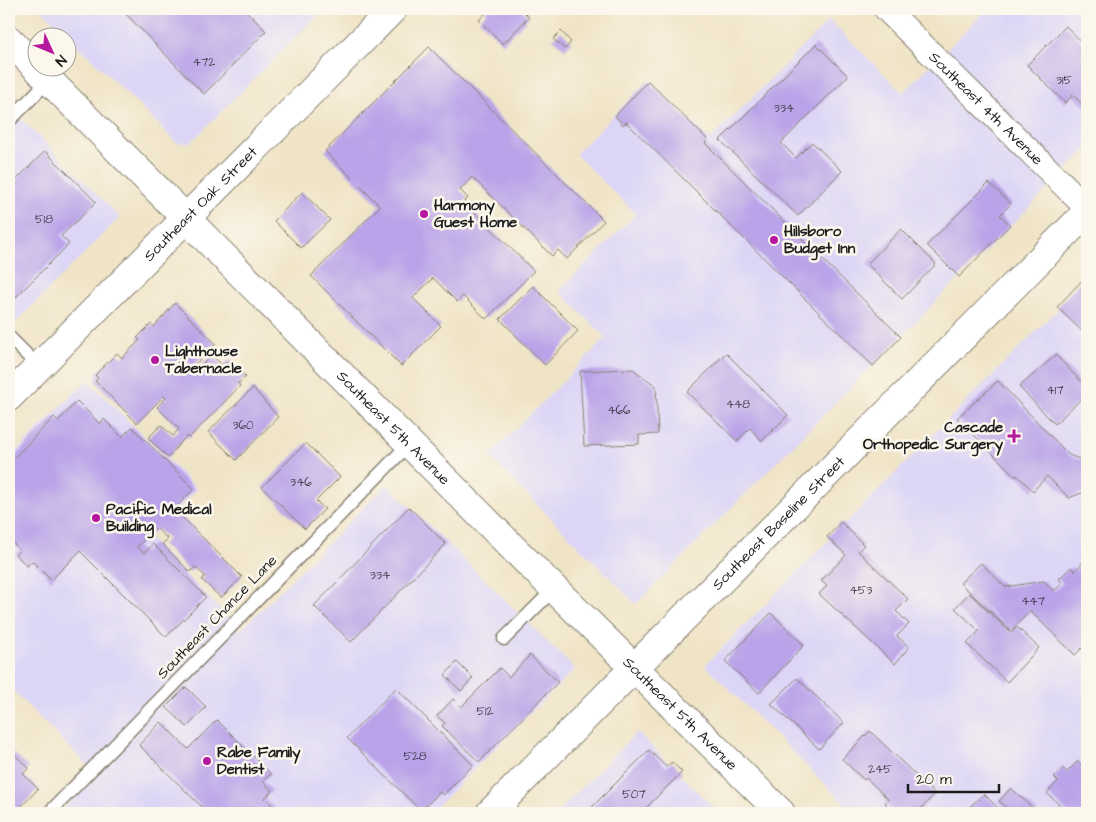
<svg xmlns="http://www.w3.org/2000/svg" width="1096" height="822" font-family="'Architects Daughter',sans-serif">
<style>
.built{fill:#dcd5f6}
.building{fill:#baa3e8}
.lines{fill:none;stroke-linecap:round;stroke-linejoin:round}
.service-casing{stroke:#868071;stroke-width:15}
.minor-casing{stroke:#868071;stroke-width:26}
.tertiary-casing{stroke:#868071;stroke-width:30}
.trunk-casing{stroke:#868071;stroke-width:30}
.service{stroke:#fff;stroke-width:12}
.minor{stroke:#fff;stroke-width:24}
.tertiary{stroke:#fff;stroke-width:28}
.trunk{stroke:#fff;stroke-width:28}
.poi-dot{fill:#b5179e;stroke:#fbf7ec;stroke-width:2}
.labels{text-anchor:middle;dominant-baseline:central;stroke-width:5;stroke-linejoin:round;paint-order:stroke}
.number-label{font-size:12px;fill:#443e4f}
.street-label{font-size:15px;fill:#1c1c1c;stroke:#fbf7ec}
.poi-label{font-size:15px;font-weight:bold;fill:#1c1c1c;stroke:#fbf7ec;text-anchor:start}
</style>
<rect width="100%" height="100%" fill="#fbf7ec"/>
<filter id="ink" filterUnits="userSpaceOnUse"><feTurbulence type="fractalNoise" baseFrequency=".02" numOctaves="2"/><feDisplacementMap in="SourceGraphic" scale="10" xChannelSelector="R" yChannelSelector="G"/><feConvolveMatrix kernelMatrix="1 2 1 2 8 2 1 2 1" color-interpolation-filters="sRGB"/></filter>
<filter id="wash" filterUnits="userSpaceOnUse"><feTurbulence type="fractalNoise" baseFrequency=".0096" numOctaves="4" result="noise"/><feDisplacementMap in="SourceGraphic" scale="20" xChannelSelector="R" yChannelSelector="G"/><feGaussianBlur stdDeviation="1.12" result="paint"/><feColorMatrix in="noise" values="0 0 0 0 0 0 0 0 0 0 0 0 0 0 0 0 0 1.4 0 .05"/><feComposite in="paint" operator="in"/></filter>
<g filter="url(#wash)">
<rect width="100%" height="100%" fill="#f0e4c6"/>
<path class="built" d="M 41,9 L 324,9 L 190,143 L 177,143 Z
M 987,9 L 1087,9 L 1087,149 L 636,604 L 489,456 L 606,338 L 559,291 L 636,214 L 575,154 L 649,80 L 710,140 L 829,20 L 903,93 Z
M 9,107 L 120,217 L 9,329 Z
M 1087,280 L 1087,813 L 854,813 L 705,665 Z
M 87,380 L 197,489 L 149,538 L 241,630 L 387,484 L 575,669 L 430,813 L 59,813 L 97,775 L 9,687 L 9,459 Z
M 637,732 L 719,813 L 557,813 Z"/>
<g id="blocks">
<path class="building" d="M 121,9 L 244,9 L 266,31 L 204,94 Z
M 484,9 L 521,9 L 529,17 L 503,44 L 479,20 L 487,12 Z
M 1066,26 L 1087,48 L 1087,109 L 1073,95 L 1065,103 L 1027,65 Z
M 561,31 L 571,42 L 565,49 L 553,39 Z
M 816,44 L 848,76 L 781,143 L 796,158 L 812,142 L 842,171 L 798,216 L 720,140 Z
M 429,47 L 604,221 L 567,259 L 558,250 L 552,256 L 472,177 L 460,190 L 468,198 L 464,202 L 534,271 L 486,319 L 463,296 L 457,302 L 433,278 L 413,298 L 441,326 L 401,366 L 311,276 L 380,206 L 325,151 Z
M 648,81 L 708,140 L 705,143 L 901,337 L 873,366 L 626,122 L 623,125 L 615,116 Z
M 45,151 L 96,202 L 61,236 L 69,244 L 9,304 L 9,187 Z
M 989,183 L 1011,204 L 1000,215 L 1010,225 L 959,277 L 927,245 Z
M 302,192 L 330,220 L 301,248 L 274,221 Z
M 901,229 L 936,264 L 902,299 L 867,264 Z
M 1087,275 L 1087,336 L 1057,307 Z
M 533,286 L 578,331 L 545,365 L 500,319 Z
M 175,303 L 216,344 L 188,371 L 192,375 L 212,355 L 223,366 L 229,360 L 246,377 L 238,383 L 240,386 L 189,438 L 187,436 L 180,443 L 168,458 L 148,438 L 161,425 L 173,436 L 179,429 L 157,407 L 166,398 L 164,396 L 137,423 L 95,381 L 98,378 L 95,375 L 117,353 L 122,358 L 140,340 L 137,338 L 151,324 L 154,327 Z
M 726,353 L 788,415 L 762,441 L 750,428 L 737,441 L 687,392 Z
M 1056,355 L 1087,388 L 1087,393 L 1055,424 L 1019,387 Z
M 633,369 L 656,386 L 658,434 L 639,435 L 639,444 L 584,446 L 580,371 Z
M 998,381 L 1069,455 L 1084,461 L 1087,466 L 1087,487 L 1084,492 L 1069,498 L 1047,476 L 1033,491 L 1017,475 L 1016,477 L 957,418 Z
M 253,388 L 278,417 L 236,460 L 208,432 Z
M 77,401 L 100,424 L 104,419 L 122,437 L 132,427 L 194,489 L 174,509 L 242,577 L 221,598 L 202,580 L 205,576 L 195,567 L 190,572 L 162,544 L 168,539 L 156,528 L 137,547 L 144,553 L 153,544 L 206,597 L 166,637 L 80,551 L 51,580 L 32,561 L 27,566 L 15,554 L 20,550 L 9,539 L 9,463 L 54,417 L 58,421 Z
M 306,443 L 340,477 L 316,501 L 325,509 L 305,529 L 262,487 Z
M 409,507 L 446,544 L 351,642 L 314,606 Z
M 841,522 L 864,545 L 858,551 L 908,599 L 896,611 L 909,624 L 897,636 L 909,647 L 895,664 L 819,594 L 827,586 L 821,581 L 846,555 L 827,537 Z
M 1083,562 L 1087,566 L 1087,643 L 1075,655 L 1030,611 L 1011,631 L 960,583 L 981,563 L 1005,587 L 1044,581 L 1054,591 L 1063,583 L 1059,579 L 1071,567 L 1075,571 Z
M 969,593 L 1011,633 L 1017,627 L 1039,648 L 1007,682 L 967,644 L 979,631 L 955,608 Z
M 771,613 L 804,645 L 759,693 L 725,661 Z
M 530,655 L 558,682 L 479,762 L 442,726 L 445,723 L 437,716 L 453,699 L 461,707 L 500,668 L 509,677 Z
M 457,662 L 473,678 L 461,691 L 445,675 Z
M 797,678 L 844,723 L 819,749 L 771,704 Z
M 186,687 L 206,707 L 187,727 L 166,707 Z
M 396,688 L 473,765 L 443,795 L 440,792 L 421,811 L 347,738 Z
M 217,720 L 271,774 L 263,781 L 272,791 L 265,798 L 274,807 L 270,813 L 208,813 L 139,745 L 161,722 L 188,749 Z
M 870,731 L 935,794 L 917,813 L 895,813 L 885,803 L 888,799 L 866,778 L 864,780 L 842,759 Z
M 649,750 L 666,767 L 672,762 L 682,772 L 641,813 L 592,813 L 589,810 Z
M 12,752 L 29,768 L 23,774 L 38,789 L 15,813 L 9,813 L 9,755 Z
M 1078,761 L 1087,770 L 1087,813 L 1068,813 L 1047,793 L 1058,781 L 1054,777 L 1063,768 L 1067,772 Z
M 1011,788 L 1038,813 L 1012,813 L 999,801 Z
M 984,794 L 999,809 L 994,813 L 963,813 Z"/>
</g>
</g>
<g filter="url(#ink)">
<use href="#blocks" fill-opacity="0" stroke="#868071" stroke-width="1"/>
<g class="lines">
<defs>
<path id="service" d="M 9,121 L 49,80
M 9,337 L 39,367
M 504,639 L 554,589
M 49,813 L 409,444"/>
<g id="minor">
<path id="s1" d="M 886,9 L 1087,208"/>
</g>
<g id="tertiary">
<path id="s2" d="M 9,40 L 511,546 L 781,813"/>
</g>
<g id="trunk">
<path id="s3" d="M 9,397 L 393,9"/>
<path id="s4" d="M 490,813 L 1087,212"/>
</g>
</defs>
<use href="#service" class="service-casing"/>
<use href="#minor" class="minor-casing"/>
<use href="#tertiary" class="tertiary-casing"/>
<use href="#trunk" class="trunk-casing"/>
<use href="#service" class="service"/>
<use href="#minor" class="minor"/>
<use href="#tertiary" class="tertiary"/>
<use href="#trunk" class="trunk"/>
</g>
</g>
<g class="poi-dot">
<circle cx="424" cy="214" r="5"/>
<circle cx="774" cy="240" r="5"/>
<circle cx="155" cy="360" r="5"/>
<path d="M1011.5 428.5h5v5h5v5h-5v5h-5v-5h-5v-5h5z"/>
<circle cx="96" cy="518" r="5"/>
<circle cx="207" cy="761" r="5"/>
</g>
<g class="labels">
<g class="number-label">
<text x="204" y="62">472</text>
<text x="1064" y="80">315</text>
<text x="784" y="108">334</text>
<text x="44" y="219">518</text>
<text x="1055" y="390">417</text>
<text x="738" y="404">448</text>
<text x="619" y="410">466</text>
<text x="243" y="425">360</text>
<text x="301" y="482">346</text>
<text x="380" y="575">334</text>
<text x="861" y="590">453</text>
<text x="1033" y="601">447</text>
<text x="485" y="711">512</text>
<text x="415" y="756">528</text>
<text x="880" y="769">245</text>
<text x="634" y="794">507</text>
</g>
<g class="street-label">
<text stroke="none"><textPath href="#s1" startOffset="141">Southeast 4th Avenue</textPath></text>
<text stroke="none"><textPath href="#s3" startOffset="272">Southeast Oak Street</textPath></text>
<text stroke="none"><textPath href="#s2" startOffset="546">Southeast 5th Avenue</textPath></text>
<text stroke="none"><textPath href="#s4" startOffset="409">Southeast Baseline Street</textPath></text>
<text transform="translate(217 617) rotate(-46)">Southeast Chance Lane</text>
<text stroke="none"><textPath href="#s2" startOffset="951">Southeast 5th Avenue</textPath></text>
</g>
<g class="poi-label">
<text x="434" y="205">Harmony<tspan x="434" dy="17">Guest Home</tspan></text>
<text x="784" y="231">Hillsboro<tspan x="784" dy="17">Budget Inn</tspan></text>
<text x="165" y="351">Lighthouse<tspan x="165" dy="17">Tabernacle</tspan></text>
<text x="1003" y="427" text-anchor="end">Cascade<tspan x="1003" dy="17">Orthopedic Surgery</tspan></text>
<text x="106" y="509">Pacific Medical<tspan x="106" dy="17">Building</tspan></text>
<text x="217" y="752">Rabe Family<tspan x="217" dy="17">Dentist</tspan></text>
</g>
</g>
<rect width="1096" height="822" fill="none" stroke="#fbf7ec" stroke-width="30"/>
<g transform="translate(52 52) rotate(134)"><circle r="24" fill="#fbf7ec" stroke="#a29f99"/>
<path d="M0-4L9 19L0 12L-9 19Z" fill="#b5179e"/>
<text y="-8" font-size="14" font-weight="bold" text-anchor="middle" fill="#1c1c1c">N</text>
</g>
<path d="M908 784v8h91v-8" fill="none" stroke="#1c1c1c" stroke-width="2.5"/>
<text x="916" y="784" font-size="15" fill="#1c1c1c" stroke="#fbf7ec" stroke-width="4" paint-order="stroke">20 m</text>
</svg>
